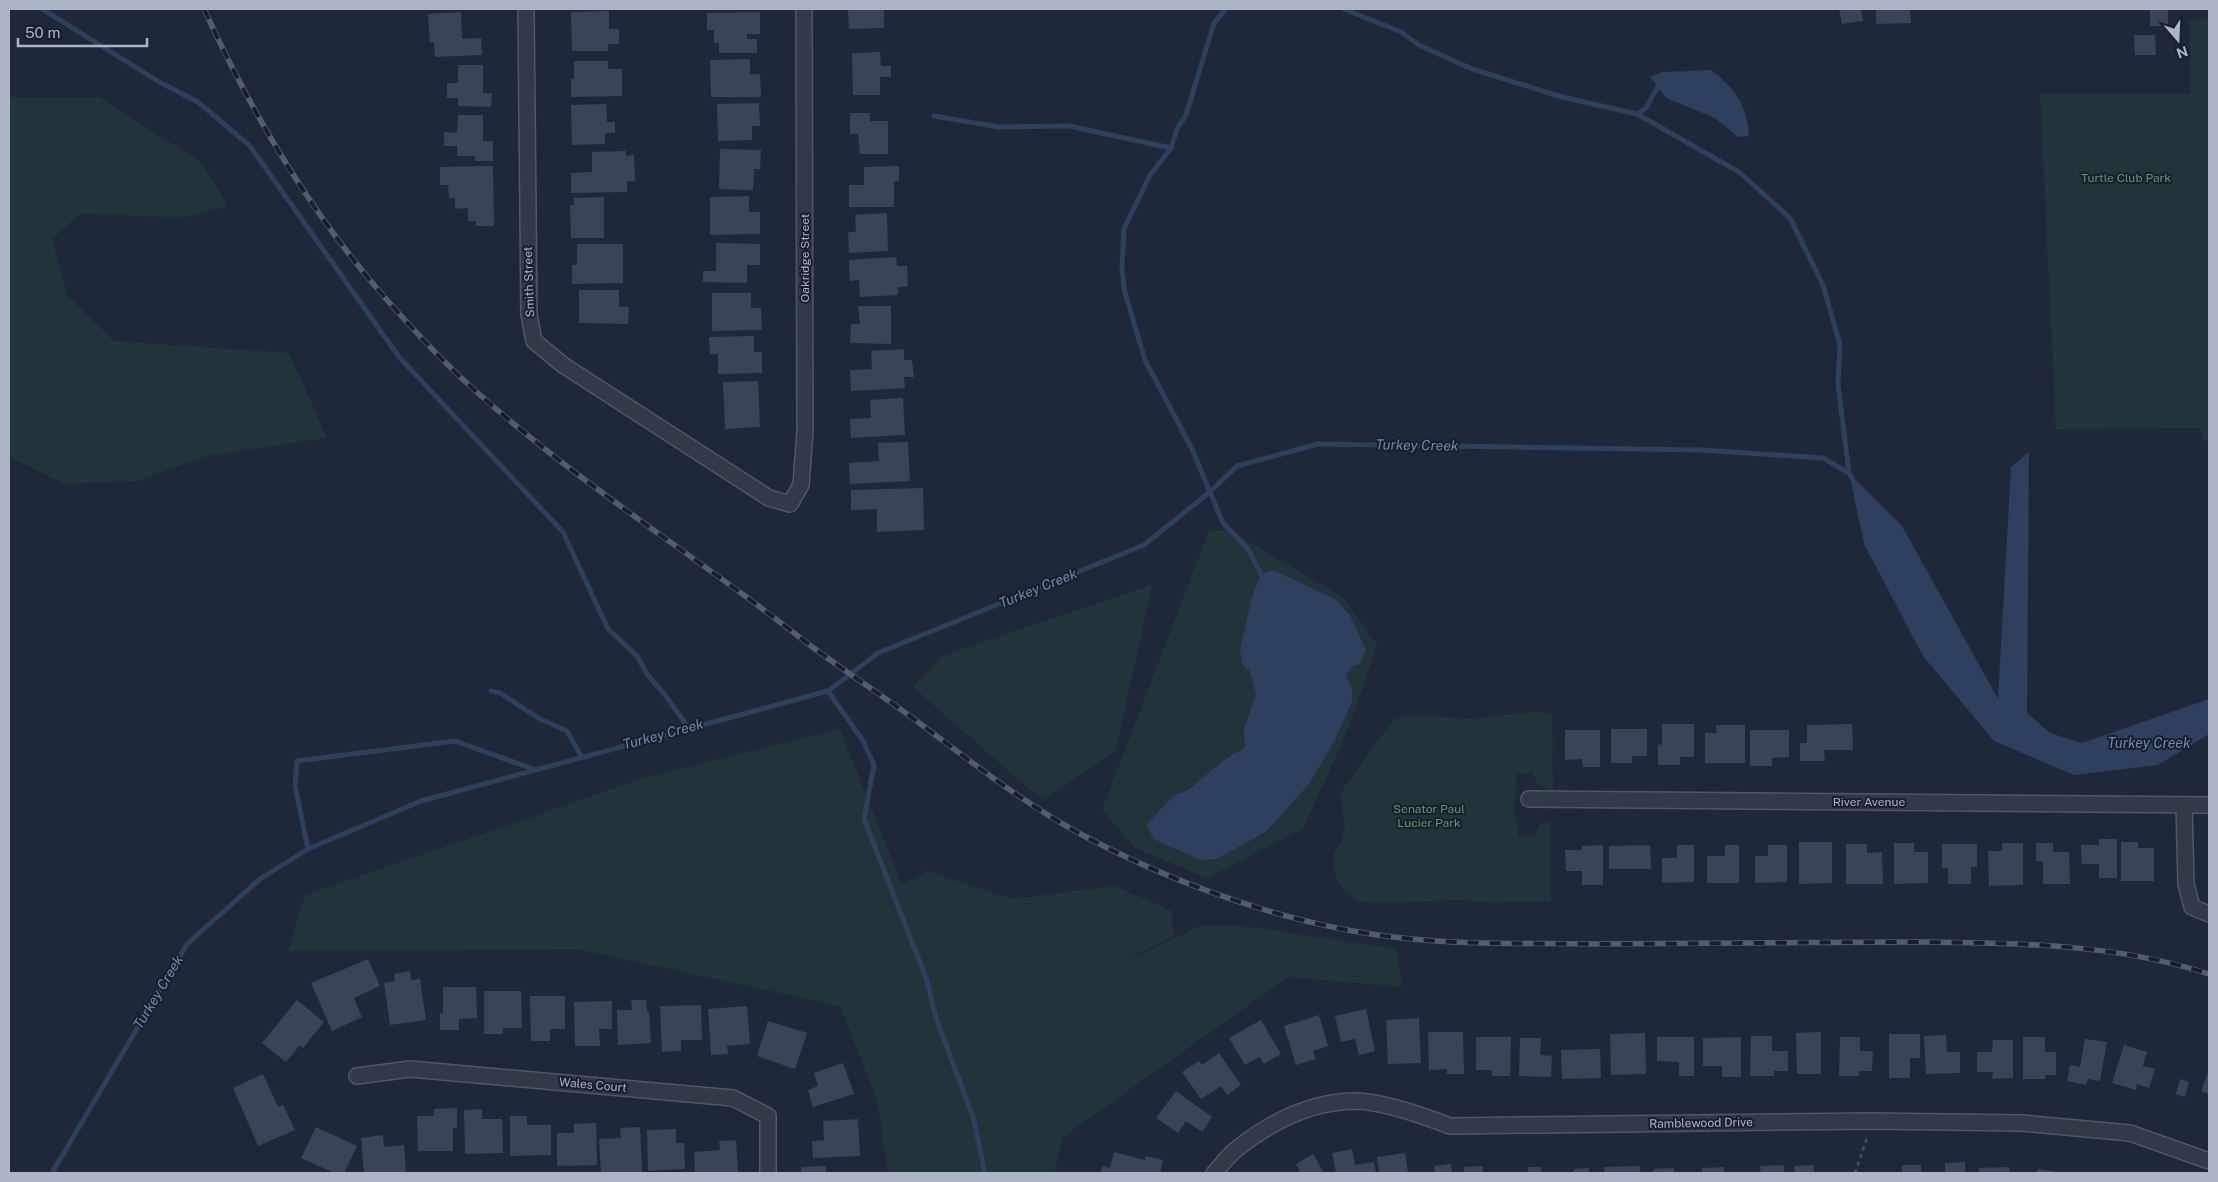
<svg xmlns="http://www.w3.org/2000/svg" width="2218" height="1182" font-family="'Public Sans',sans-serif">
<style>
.green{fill:#213439}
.water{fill:#2f3f5e}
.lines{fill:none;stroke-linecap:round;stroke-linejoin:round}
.stream{stroke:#2f3f5e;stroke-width:5}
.building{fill:#3a4458}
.street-casing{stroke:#505766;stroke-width:18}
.path{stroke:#3b5053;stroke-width:3;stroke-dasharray:4 4;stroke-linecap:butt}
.street{stroke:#323a48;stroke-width:15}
.rail-casing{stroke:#545d70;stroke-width:5.5}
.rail{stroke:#181f2c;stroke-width:4;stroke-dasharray:11;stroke-linecap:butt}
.labels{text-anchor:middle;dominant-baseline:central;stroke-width:4;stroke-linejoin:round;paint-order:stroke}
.park-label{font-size:12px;fill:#639672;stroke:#181f2c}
.street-label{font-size:12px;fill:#acb4c5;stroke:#181f2c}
.water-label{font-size:14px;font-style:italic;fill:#7388b0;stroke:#181f2c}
</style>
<rect width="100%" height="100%" fill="#1f2838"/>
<path class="green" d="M 2209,19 L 2209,441 L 2204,441 L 2199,428 L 2056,429 L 2040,94 L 2190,94 L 2189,20 Z
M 9,97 L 99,97 L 202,163 L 228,206 L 182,218 L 81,213 L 52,239 L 67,295 L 114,341 L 289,353 L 327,438 L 206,456 L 137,481 L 65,484 L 9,457 Z
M 1209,531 L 1230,531 L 1343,597 L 1377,645 L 1349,727 L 1303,829 L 1207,878 L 1135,848 L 1102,810 Z
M 1152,585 L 1116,750 L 1043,801 L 913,687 L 944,655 Z
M 1538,712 L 1549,713 L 1552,715 L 1553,792 L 1536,782 L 1533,772 L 1517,774 L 1514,812 L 1519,836 L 1534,837 L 1539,825 L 1551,821 L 1551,901 L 1489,902 L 1457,900 L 1375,903 L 1356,900 L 1339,885 L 1334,869 L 1334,853 L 1343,838 L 1345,825 L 1340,798 L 1345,786 L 1393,720 L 1405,716 L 1449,717 L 1465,719 Z
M 840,729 L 902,885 L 927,871 L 1012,899 L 1115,886 L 1172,911 L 1173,936 L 1110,968 L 1203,925 L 1243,926 L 1397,949 L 1402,987 L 1288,977 L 1063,1137 L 1054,1173 L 888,1173 L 877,1100 L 840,1006 L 577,949 L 288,951 L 305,895 L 644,778 Z"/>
<path class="water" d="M 1711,70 C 1735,89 1747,104 1749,136 L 1738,137 L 1715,118 L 1666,98 L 1650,77 L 1662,72 Z
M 2029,452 L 2027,713 L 2050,733 L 2082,743 L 2209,699 L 2209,734 L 2158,765 L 2074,775 L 1994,741 L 1923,656 L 1864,544 L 1849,473 L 1902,526 L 1998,699 L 2011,467 Z
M 1273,570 L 1335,599 L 1350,615 L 1366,650 L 1360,664 L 1352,666 L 1346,677 L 1352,688 L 1352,702 L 1334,742 L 1309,784 L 1266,832 L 1216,859 L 1200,860 L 1154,839 L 1146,825 L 1173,796 L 1188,790 L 1223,761 L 1245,747 L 1244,728 L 1256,694 L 1250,671 L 1243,666 L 1240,651 L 1251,600 L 1261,574 Z"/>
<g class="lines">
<path class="stream" d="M 42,9 L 161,83 L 198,102 L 250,146 L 399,357 L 563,532 L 608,629 L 637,656 L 647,674 L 665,695 L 688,727
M 1226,9 L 1214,23 L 1186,115 L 1177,129 L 1171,148 L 1150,175 L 1124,229 L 1122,267 L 1124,289 L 1145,360 L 1192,449 L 1223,523 L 1248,549 L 1261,574
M 1344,9 L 1401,32 L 1419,45 L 1472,69 L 1562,97 L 1637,114 L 1739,172 L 1790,218 L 1823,285 L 1840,345 L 1838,384 L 1849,473
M 1637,114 L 1646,108 L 1657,88
M 934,116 L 999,127 L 1069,126 L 1171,148
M 491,691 L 500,693 L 540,719 L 567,731 L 581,756
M 828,691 L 863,741 L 874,765 L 864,819 L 926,978 L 936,1018 L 973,1117 L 985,1173
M 308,849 L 295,785 L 297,761 L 455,741 L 533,769
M 52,1173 L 187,944 L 260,879 L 308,849 L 421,801 L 828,691 L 878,653 L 1144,545 L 1211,491 L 1237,466 L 1318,444 L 1701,450 L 1823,458 L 1849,473 L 1852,478"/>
</g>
<path class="building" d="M 859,9 L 884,9 L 884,28 L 849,29 L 848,10 Z
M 1839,9 L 1861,9 L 1863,21 L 1842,24 Z
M 1876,9 L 1910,9 L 1911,23 L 1876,24 Z
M 2150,9 L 2168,9 L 2168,26 L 2150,26 Z
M 609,11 L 609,29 L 619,29 L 619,44 L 608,44 L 608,51 L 572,51 L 571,12 Z
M 461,12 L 462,39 L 481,38 L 482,55 L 435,57 L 434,42 L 430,43 L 428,14 Z
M 760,12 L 760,34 L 747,34 L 747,39 L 757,39 L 757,53 L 719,53 L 719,43 L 714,43 L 714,30 L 707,30 L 707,13 Z
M 2134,35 L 2155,35 L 2156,55 L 2135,55 Z
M 880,52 L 881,66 L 891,66 L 891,77 L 880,77 L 880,95 L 853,95 L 852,53 Z
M 750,59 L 750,75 L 760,74 L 761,97 L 711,97 L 710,60 Z
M 574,61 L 608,61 L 608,69 L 622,69 L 622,96 L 571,97 L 571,79 L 574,79 Z
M 458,65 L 483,65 L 483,93 L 492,93 L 491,107 L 458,106 L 458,98 L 447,98 L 447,83 L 458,83 Z
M 759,103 L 760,126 L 752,126 L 752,140 L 718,141 L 717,104 Z
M 606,104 L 607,122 L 615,122 L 615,133 L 605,133 L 605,144 L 572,145 L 571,105 Z
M 850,113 L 870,113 L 870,121 L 888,121 L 888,154 L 860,154 L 858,134 L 850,134 Z
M 458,115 L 483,115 L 483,141 L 493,141 L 493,161 L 475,161 L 475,156 L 457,156 L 457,146 L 444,146 L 444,132 L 457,133 Z
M 720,149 L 761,150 L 760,169 L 754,169 L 753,190 L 719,189 Z
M 626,151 L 626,156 L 634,155 L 635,181 L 627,181 L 627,192 L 571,193 L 571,173 L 592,172 L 592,152 Z
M 493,166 L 494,226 L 476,226 L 476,221 L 468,221 L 468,208 L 455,209 L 455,198 L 449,198 L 448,185 L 440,185 L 440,167 Z
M 899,166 L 899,181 L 894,181 L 894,207 L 849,207 L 849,185 L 864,185 L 864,167 Z
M 749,196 L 749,212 L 760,212 L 760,234 L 710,235 L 710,197 Z
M 604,197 L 604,238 L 571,238 L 570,205 L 574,205 L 574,198 Z
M 887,213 L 888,251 L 849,253 L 848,232 L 856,232 L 855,215 Z
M 716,243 L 760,244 L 760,265 L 747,265 L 747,283 L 703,282 L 703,271 L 716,271 Z
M 577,244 L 623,244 L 623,283 L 572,284 L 572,265 L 577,265 Z
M 896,257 L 897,266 L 907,266 L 908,286 L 898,287 L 898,295 L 860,297 L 859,280 L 850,281 L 849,260 Z
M 579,290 L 619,290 L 619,307 L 629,307 L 628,324 L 579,323 Z
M 712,293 L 751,293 L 751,308 L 761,308 L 762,330 L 712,331 Z
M 858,306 L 891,306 L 891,344 L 850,343 L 851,324 L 860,324 Z
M 754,336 L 754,352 L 762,352 L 762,373 L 718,374 L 718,354 L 710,354 L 709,337 Z
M 904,349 L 904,360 L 912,360 L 914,377 L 904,377 L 905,388 L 851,391 L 850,370 L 872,369 L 871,351 Z
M 758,381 L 760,427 L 725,429 L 723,382 Z
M 903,398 L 905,435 L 851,438 L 850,419 L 871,418 L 870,400 Z
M 908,442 L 910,481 L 850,484 L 849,463 L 879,461 L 878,443 Z
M 923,488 L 924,530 L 877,532 L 877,509 L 851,510 L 851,490 Z
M 1662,724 L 1694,724 L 1694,757 L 1680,757 L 1680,765 L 1658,765 L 1658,744 L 1662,745 Z
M 1852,724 L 1853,750 L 1824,750 L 1825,761 L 1800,761 L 1800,743 L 1807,743 L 1807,725 Z
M 1716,725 L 1745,725 L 1745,763 L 1705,763 L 1705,733 L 1717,733 Z
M 1611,729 L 1647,729 L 1647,756 L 1632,756 L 1632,763 L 1611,763 Z
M 1565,730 L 1600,730 L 1600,767 L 1583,767 L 1582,759 L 1565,760 Z
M 1750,730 L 1789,730 L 1789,757 L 1772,758 L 1772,766 L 1750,766 Z
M 2099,839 L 2117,839 L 2117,878 L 2099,878 L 2099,864 L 2082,864 L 2081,845 L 2099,845 Z
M 1799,842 L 1832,842 L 1832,883 L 1799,884 Z
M 2121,842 L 2138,842 L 2138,848 L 2154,848 L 2154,881 L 2121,881 Z
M 1894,843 L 1914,843 L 1914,852 L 1928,852 L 1928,883 L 1894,884 Z
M 2002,843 L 2023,843 L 2023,885 L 1989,886 L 1988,851 L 2002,851 Z
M 2036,843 L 2053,843 L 2053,852 L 2069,852 L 2070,884 L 2043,884 L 2043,861 L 2036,861 Z
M 1846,844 L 1867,844 L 1867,853 L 1882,852 L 1883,884 L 1846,884 Z
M 1942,844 L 1977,844 L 1977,867 L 1971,867 L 1971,884 L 1948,884 L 1948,868 L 1942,868 Z
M 1603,845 L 1603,885 L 1582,885 L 1582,871 L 1566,871 L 1565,850 L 1582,850 L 1582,846 Z
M 1650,845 L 1651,869 L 1609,869 L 1609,846 Z
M 1677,845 L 1694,845 L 1694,882 L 1662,883 L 1662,858 L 1677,858 Z
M 1725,845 L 1739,845 L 1739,883 L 1707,883 L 1707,856 L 1725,856 Z
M 1768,845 L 1787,845 L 1787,882 L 1755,883 L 1755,856 L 1768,856 Z
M 368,959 L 380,986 L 354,998 L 362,1017 L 332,1031 L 311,983 Z
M 410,971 L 411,980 L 420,979 L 426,1020 L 390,1025 L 384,983 L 395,981 L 394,974 Z
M 443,987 L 476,987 L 477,1018 L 459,1019 L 459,1030 L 440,1030 L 440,1013 L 443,1013 Z
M 484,991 L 521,991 L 522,1028 L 503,1028 L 503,1034 L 484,1034 Z
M 530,996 L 565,996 L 565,1029 L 550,1029 L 550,1041 L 531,1041 Z
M 297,1000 L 324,1022 L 303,1048 L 300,1045 L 286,1062 L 262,1043 Z
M 631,1000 L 646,1000 L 647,1011 L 649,1011 L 651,1043 L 618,1045 L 617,1010 L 632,1010 Z
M 612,1001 L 612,1029 L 599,1029 L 600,1046 L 575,1046 L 574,1002 Z
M 701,1005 L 702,1040 L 681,1040 L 681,1051 L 662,1052 L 660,1006 Z
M 747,1006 L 750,1044 L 727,1046 L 728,1054 L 711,1055 L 708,1009 Z
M 1366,1009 L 1375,1051 L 1359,1055 L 1355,1039 L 1341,1042 L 1335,1016 Z
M 1319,1015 L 1328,1046 L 1313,1051 L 1316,1059 L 1296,1065 L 1284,1026 Z
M 1419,1018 L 1421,1063 L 1388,1064 L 1386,1020 Z
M 1261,1020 L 1281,1054 L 1264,1064 L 1259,1057 L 1245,1065 L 1229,1038 Z
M 768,1021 L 807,1033 L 795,1069 L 757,1056 Z
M 1428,1032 L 1463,1032 L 1464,1074 L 1447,1074 L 1447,1069 L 1429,1070 Z
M 1821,1032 L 1821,1074 L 1797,1074 L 1796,1033 Z
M 1645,1033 L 1646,1074 L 1611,1075 L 1610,1034 Z
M 1889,1034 L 1920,1034 L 1920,1058 L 1910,1058 L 1910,1078 L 1889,1078 Z
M 1946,1035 L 1947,1052 L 1960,1052 L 1960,1073 L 1926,1074 L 1924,1036 Z
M 1751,1036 L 1772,1036 L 1772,1051 L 1788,1051 L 1788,1071 L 1774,1071 L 1774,1076 L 1750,1076 Z
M 1476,1037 L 1511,1037 L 1510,1076 L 1492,1076 L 1492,1070 L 1476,1070 Z
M 1657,1037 L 1694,1037 L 1694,1076 L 1679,1076 L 1679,1062 L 1657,1061 Z
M 1741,1037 L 1741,1077 L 1722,1077 L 1722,1066 L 1703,1066 L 1703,1038 Z
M 1840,1037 L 1860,1037 L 1860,1051 L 1873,1051 L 1872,1071 L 1859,1071 L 1859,1076 L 1839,1076 Z
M 2023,1037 L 2045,1037 L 2045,1052 L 2056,1052 L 2056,1075 L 2045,1075 L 2045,1079 L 2023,1079 Z
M 1520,1038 L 1541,1038 L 1540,1055 L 1552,1056 L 1551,1077 L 1519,1076 Z
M 2085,1039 L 2107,1042 L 2100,1081 L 2088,1079 L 2086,1085 L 2067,1081 L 2070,1065 L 2080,1067 Z
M 1993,1040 L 2013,1040 L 2013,1078 L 1992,1079 L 1993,1072 L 1977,1072 L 1977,1052 L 1992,1052 Z
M 2124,1045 L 2147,1052 L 2143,1066 L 2155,1069 L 2149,1088 L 2137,1084 L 2136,1090 L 2112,1083 Z
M 1600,1049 L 1601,1078 L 1562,1079 L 1561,1050 Z
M 1219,1053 L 1241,1085 L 1227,1095 L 1221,1086 L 1201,1099 L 1182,1072 L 1199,1061 L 1202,1065 Z
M 843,1063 L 854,1094 L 813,1107 L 808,1090 L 818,1086 L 814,1073 Z
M 2209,1070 L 2209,1094 L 2201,1091 Z
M 263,1074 L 278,1107 L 283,1105 L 295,1130 L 258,1146 L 233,1088 Z
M 2180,1079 L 2189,1082 L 2185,1097 L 2176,1094 Z
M 1176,1091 L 1212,1117 L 1202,1132 L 1186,1121 L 1178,1133 L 1156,1118 Z
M 457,1108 L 457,1128 L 453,1128 L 453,1151 L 418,1151 L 417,1116 L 434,1116 L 434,1109 Z
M 482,1109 L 482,1119 L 502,1119 L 503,1153 L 465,1154 L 464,1110 Z
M 510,1116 L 527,1116 L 527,1125 L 551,1125 L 551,1155 L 510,1156 Z
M 858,1119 L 860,1156 L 813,1158 L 812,1141 L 824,1140 L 823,1121 Z
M 596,1123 L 597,1165 L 557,1166 L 557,1133 L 574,1133 L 574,1124 Z
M 316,1127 L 357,1146 L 344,1173 L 334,1173 L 301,1158 Z
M 640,1127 L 642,1173 L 601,1173 L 599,1139 L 621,1138 L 620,1128 Z
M 676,1129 L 676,1143 L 684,1143 L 685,1169 L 648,1171 L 647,1130 Z
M 383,1135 L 384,1147 L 404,1145 L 406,1173 L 364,1173 L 361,1138 Z
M 736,1140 L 738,1173 L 695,1173 L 694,1152 L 720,1150 L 719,1141 Z
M 1352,1149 L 1355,1165 L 1374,1162 L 1376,1173 L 1336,1172 L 1332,1153 Z
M 1114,1152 L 1145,1160 L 1146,1156 L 1163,1160 L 1160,1173 L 1100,1173 L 1103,1166 L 1110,1168 Z
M 1405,1153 L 1408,1173 L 1379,1172 L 1377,1157 Z
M 1313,1154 L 1324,1173 L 1298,1173 L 1300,1172 L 1296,1164 Z
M 1965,1162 L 1965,1173 L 1945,1173 L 1945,1163 Z
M 1451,1164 L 1452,1173 L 1435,1173 L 1434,1166 Z
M 1784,1165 L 1784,1173 L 1761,1173 L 1760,1166 Z
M 1814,1165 L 1814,1173 L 1795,1173 L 1794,1166 Z
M 1902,1165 L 1921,1165 L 1921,1173 L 1902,1173 Z
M 826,1166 L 826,1173 L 801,1173 L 801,1167 Z
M 1483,1166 L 1483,1173 L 1464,1173 L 1464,1167 Z
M 1640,1166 L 1640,1173 L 1605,1173 L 1604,1167 Z
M 1528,1167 L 1541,1167 L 1542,1173 L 1528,1173 Z
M 1724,1167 L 1724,1173 L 1702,1173 L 1702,1168 Z
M 2009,1167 L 2010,1173 L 1979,1173 L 1979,1168 Z
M 1589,1168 L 1589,1173 L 1574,1173 L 1574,1169 Z
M 1674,1168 L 1674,1173 L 1654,1173 L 1653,1169 Z
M 2038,1169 L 2058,1172 L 2058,1173 L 2037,1173 Z"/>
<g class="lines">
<defs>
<path id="street" d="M 526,9 L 529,314 L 534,341 L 563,365 L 769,498 L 790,504 L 801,485 L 805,431 L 804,9
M 1529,799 L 2209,805
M 2184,805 L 2186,884 L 2192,907 L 2209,914
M 357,1076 L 410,1069 L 733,1098 L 768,1116 L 768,1173
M 1214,1173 C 1222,1165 1229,1154 1238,1148 C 1272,1121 1313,1101 1357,1101 C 1385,1102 1424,1116 1450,1126 L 1873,1121 L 2022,1123 L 2130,1133 L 2209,1161"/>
</defs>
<use href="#street" class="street-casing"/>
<path class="path" d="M 1855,1173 L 1868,1135"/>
<use href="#street" class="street"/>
<defs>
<path id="rail" d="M 204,9 C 252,114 310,213 387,300 C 416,333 446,365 479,394 C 562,468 655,530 745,596 C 767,612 789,629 811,646 C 846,672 883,696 918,722 C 969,760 1019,800 1075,831 C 1170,883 1293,927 1402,938 C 1465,945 1529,943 1592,944 C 1700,944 1807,942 1914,942 C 2014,943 2113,943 2209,974"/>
</defs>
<use href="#rail" class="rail-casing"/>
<use href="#rail" class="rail"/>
</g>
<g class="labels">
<g class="park-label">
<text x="2126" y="178">Turtle Club Park</text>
<text x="1429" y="809">Senator Paul<tspan x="1429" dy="14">Lucier Park</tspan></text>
</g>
<g class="street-label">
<text transform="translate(805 258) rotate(-90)">Oakridge Street</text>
<text transform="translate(529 282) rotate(-92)">Smith Street</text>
<text x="1869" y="802">River Avenue</text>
<text transform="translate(593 1085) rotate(5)">Wales Court</text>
<text transform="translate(1701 1123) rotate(-1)">Ramblewood Drive</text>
</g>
<g class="water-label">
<text transform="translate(1417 445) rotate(1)">Turkey Creek</text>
<text transform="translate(1038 588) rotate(-22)">Turkey Creek</text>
<text transform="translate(663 734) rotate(-15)">Turkey Creek</text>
<text x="2149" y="743">Turkey Creek</text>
<text transform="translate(158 992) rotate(-59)">Turkey Creek</text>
</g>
</g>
<rect width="2218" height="1182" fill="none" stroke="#acb4c5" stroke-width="20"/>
<g transform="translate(2178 40) rotate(161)" stroke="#181f2c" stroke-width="4" paint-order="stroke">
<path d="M0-4L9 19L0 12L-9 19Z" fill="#acb4c5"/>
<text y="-8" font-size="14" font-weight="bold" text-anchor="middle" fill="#acb4c5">N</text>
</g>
<path d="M18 38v8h129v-8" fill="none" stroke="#acb4c5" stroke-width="2.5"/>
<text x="25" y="38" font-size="15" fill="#acb4c5" stroke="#181f2c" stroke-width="4" paint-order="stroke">50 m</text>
</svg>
